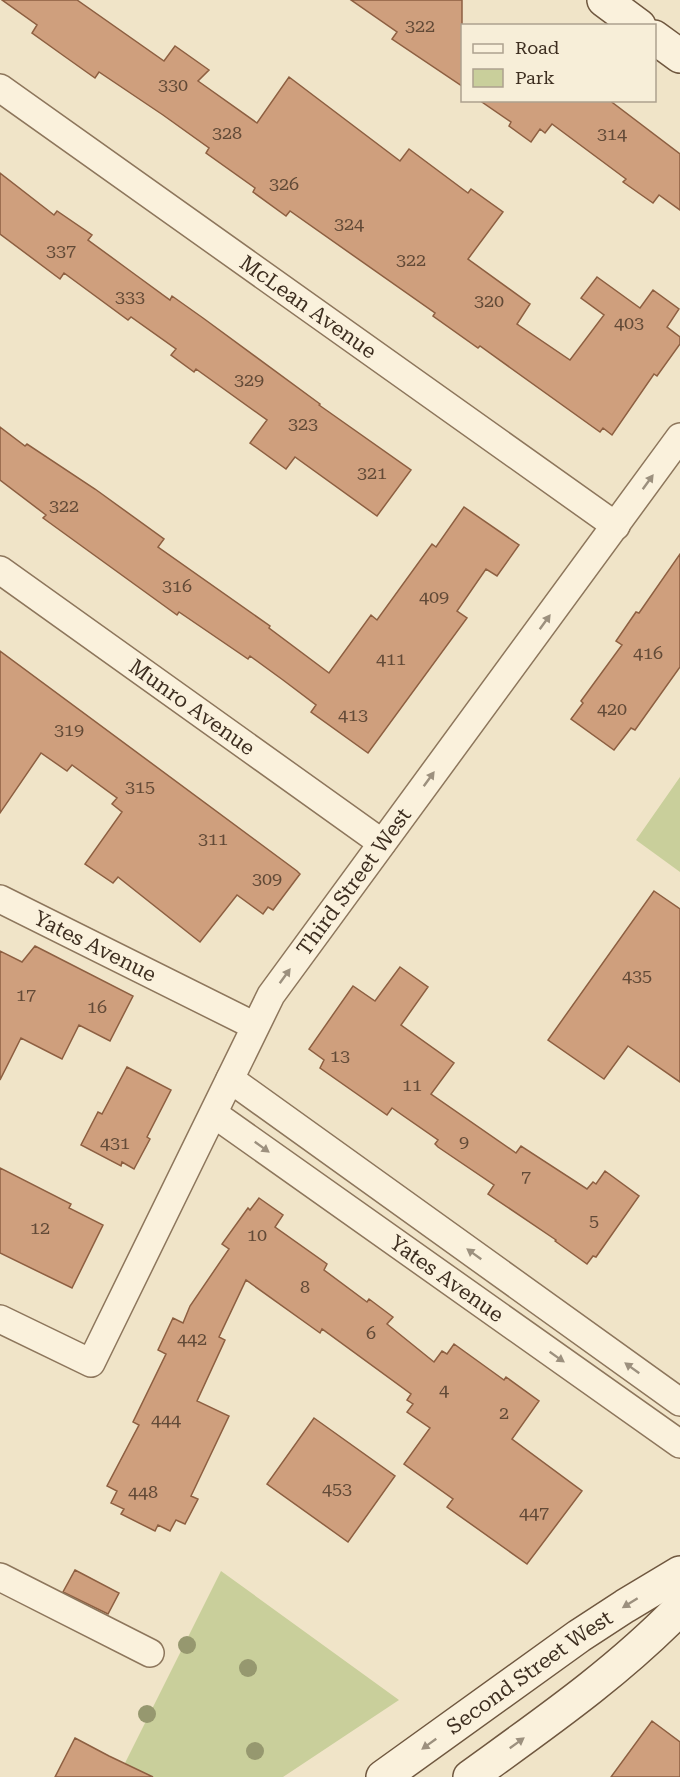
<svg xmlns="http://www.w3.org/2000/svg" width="680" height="1777" font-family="'Roboto Serif',serif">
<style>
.green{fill:#c9cf9b}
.building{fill:#cf9f7d;stroke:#8d5f41;stroke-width:1.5}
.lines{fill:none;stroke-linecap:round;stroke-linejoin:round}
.street-casing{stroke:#8d765c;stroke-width:30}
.secondary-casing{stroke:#6f573f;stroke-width:36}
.street{stroke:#faf1dc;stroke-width:27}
.secondary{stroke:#faf1dc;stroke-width:33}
.tree{fill:#96986f}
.oneway{fill:#9c907e}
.labels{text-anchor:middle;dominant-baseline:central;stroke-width:5;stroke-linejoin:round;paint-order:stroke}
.number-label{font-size:18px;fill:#624a37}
.street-label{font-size:21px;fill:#3d2e20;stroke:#f7eed8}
</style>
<rect width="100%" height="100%" fill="#f0e4c8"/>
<path class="green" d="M 680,777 L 680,872 L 636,840 Z
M 221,1571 L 399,1700 L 283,1777 L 118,1777 Z"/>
<path class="building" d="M 2,0 L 77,0 L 164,61 L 175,46 L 209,70 L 198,81 L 257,123 L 289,77 L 400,161 L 409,149 L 468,193 L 471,189 L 503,212 L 468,259 L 530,304 L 517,324 L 570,360 L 604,315 L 581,298 L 597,277 L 640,308 L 653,290 L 679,309 L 667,327 L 680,337 L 680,344 L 657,376 L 654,374 L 612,435 L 603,428 L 600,432 L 480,346 L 478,348 L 433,316 L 435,313 L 290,211 L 286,216 L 253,192 L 255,188 L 206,153 L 209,148 L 163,115 L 99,72 L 95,78 L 64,56 L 32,33 L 37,25 Z
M 351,0 L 462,0 L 462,86 L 392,39 L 397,32 Z
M 479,100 L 609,100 L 680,154 L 680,210 L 659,195 L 653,203 L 623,182 L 626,179 L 552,124 L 545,133 L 540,129 L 531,142 L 509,126 L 511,122 Z
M 0,173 L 54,215 L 57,211 L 92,235 L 88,240 L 133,273 L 170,300 L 172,296 L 203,318 L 320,404 L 319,405 L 411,470 L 377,516 L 295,457 L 286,469 L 250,443 L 267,420 L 196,369 L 194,372 L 171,355 L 176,349 L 131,317 L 128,320 L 64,273 L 60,279 L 0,234 Z
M 0,427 L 25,446 L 27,444 L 95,489 L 164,539 L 158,547 L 270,626 L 269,628 L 329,673 L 371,615 L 377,620 L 432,544 L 436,547 L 464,507 L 519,545 L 497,576 L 486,569 L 457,611 L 467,618 L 368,753 L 311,712 L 316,705 L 283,680 L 250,656 L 248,659 L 179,612 L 177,615 L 43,518 L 46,515 L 0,480 Z
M 680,554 L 680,667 L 635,730 L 631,728 L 614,750 L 571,719 L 583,703 L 581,701 L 622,645 L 616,641 L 636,612 L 639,613 Z
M 0,651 L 297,871 L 300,874 L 273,910 L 268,907 L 263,914 L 237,895 L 200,942 L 118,877 L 113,883 L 85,864 L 122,812 L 112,804 L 117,798 L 72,765 L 67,771 L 41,753 L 0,813 Z
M 654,891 L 680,909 L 680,1082 L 628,1046 L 604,1079 L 548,1040 Z
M 35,946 L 133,996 L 110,1041 L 79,1025 L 62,1059 L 21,1038 L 0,1080 L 0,951 L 22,962 Z
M 400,967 L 428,987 L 401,1025 L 454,1063 L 431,1094 L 516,1153 L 521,1146 L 587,1189 L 593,1182 L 596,1184 L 605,1171 L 639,1196 L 596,1257 L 593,1256 L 587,1264 L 555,1241 L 556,1240 L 488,1194 L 494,1185 L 438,1147 L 435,1144 L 438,1140 L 392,1108 L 387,1115 L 320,1068 L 324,1060 L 309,1049 L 353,986 L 375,1001 Z
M 127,1067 L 171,1090 L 147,1137 L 150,1139 L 134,1169 L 122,1162 L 121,1166 L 81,1145 L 98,1112 L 102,1114 Z
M 0,1168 L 71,1204 L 69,1208 L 103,1225 L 72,1288 L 0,1253 Z
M 259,1198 L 283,1215 L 275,1227 L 327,1264 L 324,1270 L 367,1302 L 369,1299 L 393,1317 L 387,1324 L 434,1362 L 442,1351 L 447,1354 L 454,1344 L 504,1380 L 506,1377 L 539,1401 L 512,1439 L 582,1491 L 527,1564 L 447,1507 L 453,1499 L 404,1464 L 430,1428 L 407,1412 L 413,1404 L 407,1400 L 411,1394 L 322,1329 L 320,1333 L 246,1280 L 219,1337 L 225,1340 L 197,1401 L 229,1416 L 191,1496 L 198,1499 L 185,1524 L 176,1520 L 170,1531 L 158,1525 L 155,1531 L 121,1514 L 124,1509 L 111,1503 L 117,1491 L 107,1486 L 139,1425 L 133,1422 L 166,1354 L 158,1350 L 173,1318 L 183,1323 L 190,1306 L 229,1249 L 222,1244 L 248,1208 L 250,1210 Z
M 314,1418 L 395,1476 L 348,1542 L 267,1484 Z
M 75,1570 L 119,1593 L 108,1614 L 63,1592 Z
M 652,1721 L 680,1742 L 680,1777 L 611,1777 Z
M 75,1738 L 109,1756 L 153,1777 L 55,1777 Z"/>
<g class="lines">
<defs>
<g id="street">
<path id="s1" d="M 0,88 L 616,526"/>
<path id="s2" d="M 0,570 L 382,843"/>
<path id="s3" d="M 0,899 L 255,1026"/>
<path d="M 230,1079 L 680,1402"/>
<path id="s4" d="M 214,1114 L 680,1444"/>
<path id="s5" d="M 0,1319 L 91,1363 L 271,995 L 680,437"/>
<path d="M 0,1577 L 150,1653"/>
</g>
<g id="secondary">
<path d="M 604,0 L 639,26"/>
<path d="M 654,37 L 680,56"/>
<path id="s6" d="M 383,1777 L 579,1636 L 625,1606 L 680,1573"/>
<path d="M 470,1777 C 543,1724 617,1673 680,1608"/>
</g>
</defs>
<use href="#street" class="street-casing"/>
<use href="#secondary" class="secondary-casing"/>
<use href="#street" class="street"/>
<use href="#secondary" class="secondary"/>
</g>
<g class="tree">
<circle cx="187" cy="1645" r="9"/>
<circle cx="248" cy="1668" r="9"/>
<circle cx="147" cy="1714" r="9"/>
<circle cx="255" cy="1751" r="9"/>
</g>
<defs><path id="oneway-solid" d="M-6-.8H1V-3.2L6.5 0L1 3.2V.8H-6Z" transform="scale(1.5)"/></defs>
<g class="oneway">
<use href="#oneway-solid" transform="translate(648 482) rotate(-54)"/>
<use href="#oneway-solid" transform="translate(545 622) rotate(-54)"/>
<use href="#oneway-solid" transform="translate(429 779) rotate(-54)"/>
<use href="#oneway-solid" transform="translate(285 976) rotate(-54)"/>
<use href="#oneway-solid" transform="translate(262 1147) rotate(36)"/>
<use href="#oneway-solid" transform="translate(474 1254) rotate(-144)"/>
<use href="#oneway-solid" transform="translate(557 1357) rotate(35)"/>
<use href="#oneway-solid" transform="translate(632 1368) rotate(-144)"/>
<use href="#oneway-solid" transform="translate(630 1603) rotate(148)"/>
<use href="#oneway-solid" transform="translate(517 1743) rotate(-36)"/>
<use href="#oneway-solid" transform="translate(429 1744) rotate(144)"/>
</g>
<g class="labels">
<g class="number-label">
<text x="420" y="25">322</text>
<text x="173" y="84">330</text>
<text x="227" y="132">328</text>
<text x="612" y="133">314</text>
<text x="284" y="183">326</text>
<text x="349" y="223">324</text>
<text x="61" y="250">337</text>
<text x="411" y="259">322</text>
<text x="130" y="296">333</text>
<text x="489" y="300">320</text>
<text x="629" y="322">403</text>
<text x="249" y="379">329</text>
<text x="303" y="423">323</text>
<text x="372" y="472">321</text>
<text x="64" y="505">322</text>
<text x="177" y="585">316</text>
<text x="434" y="596">409</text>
<text x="648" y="652">416</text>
<text x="391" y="658">411</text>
<text x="612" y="708">420</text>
<text x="353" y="714">413</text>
<text x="69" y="729">319</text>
<text x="140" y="786">315</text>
<text x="213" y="838">311</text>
<text x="267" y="878">309</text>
<text x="637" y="975">435</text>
<text x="26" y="994">17</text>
<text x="97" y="1006">16</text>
<text x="340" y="1055">13</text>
<text x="412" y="1084">11</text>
<text x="464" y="1141">9</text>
<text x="115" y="1142">431</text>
<text x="526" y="1176">7</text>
<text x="594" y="1220">5</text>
<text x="40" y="1227">12</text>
<text x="257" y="1234">10</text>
<text x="305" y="1286">8</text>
<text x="371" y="1332">6</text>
<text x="192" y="1338">442</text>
<text x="444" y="1389">4</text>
<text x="504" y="1412">2</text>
<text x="166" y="1419">444</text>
<text x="337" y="1488">453</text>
<text x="143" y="1491">448</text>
<text x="534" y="1512">447</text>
</g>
<g class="street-label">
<text stroke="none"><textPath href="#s1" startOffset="378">McLean Avenue</textPath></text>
<text stroke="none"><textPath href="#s2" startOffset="236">Munro Avenue</textPath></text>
<text stroke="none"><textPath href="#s5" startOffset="651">Third Street West</textPath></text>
<text stroke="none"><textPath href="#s3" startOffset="106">Yates Avenue</textPath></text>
<text stroke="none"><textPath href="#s4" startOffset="285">Yates Avenue</textPath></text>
<text stroke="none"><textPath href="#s6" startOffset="180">Second Street West</textPath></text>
</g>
</g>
<rect x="461" y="24" width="195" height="78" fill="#f7eed8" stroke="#ada18e" stroke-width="1.5"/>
<rect x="473" y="44" width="30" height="9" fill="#faf1dc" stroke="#ada18e" stroke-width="1.5"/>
<text x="515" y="54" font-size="18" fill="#3d2e20">Road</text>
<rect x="473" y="69" width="30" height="18" fill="#c9cf9b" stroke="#ada18e" stroke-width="1.5"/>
<text x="515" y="84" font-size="18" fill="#3d2e20">Park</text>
</svg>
